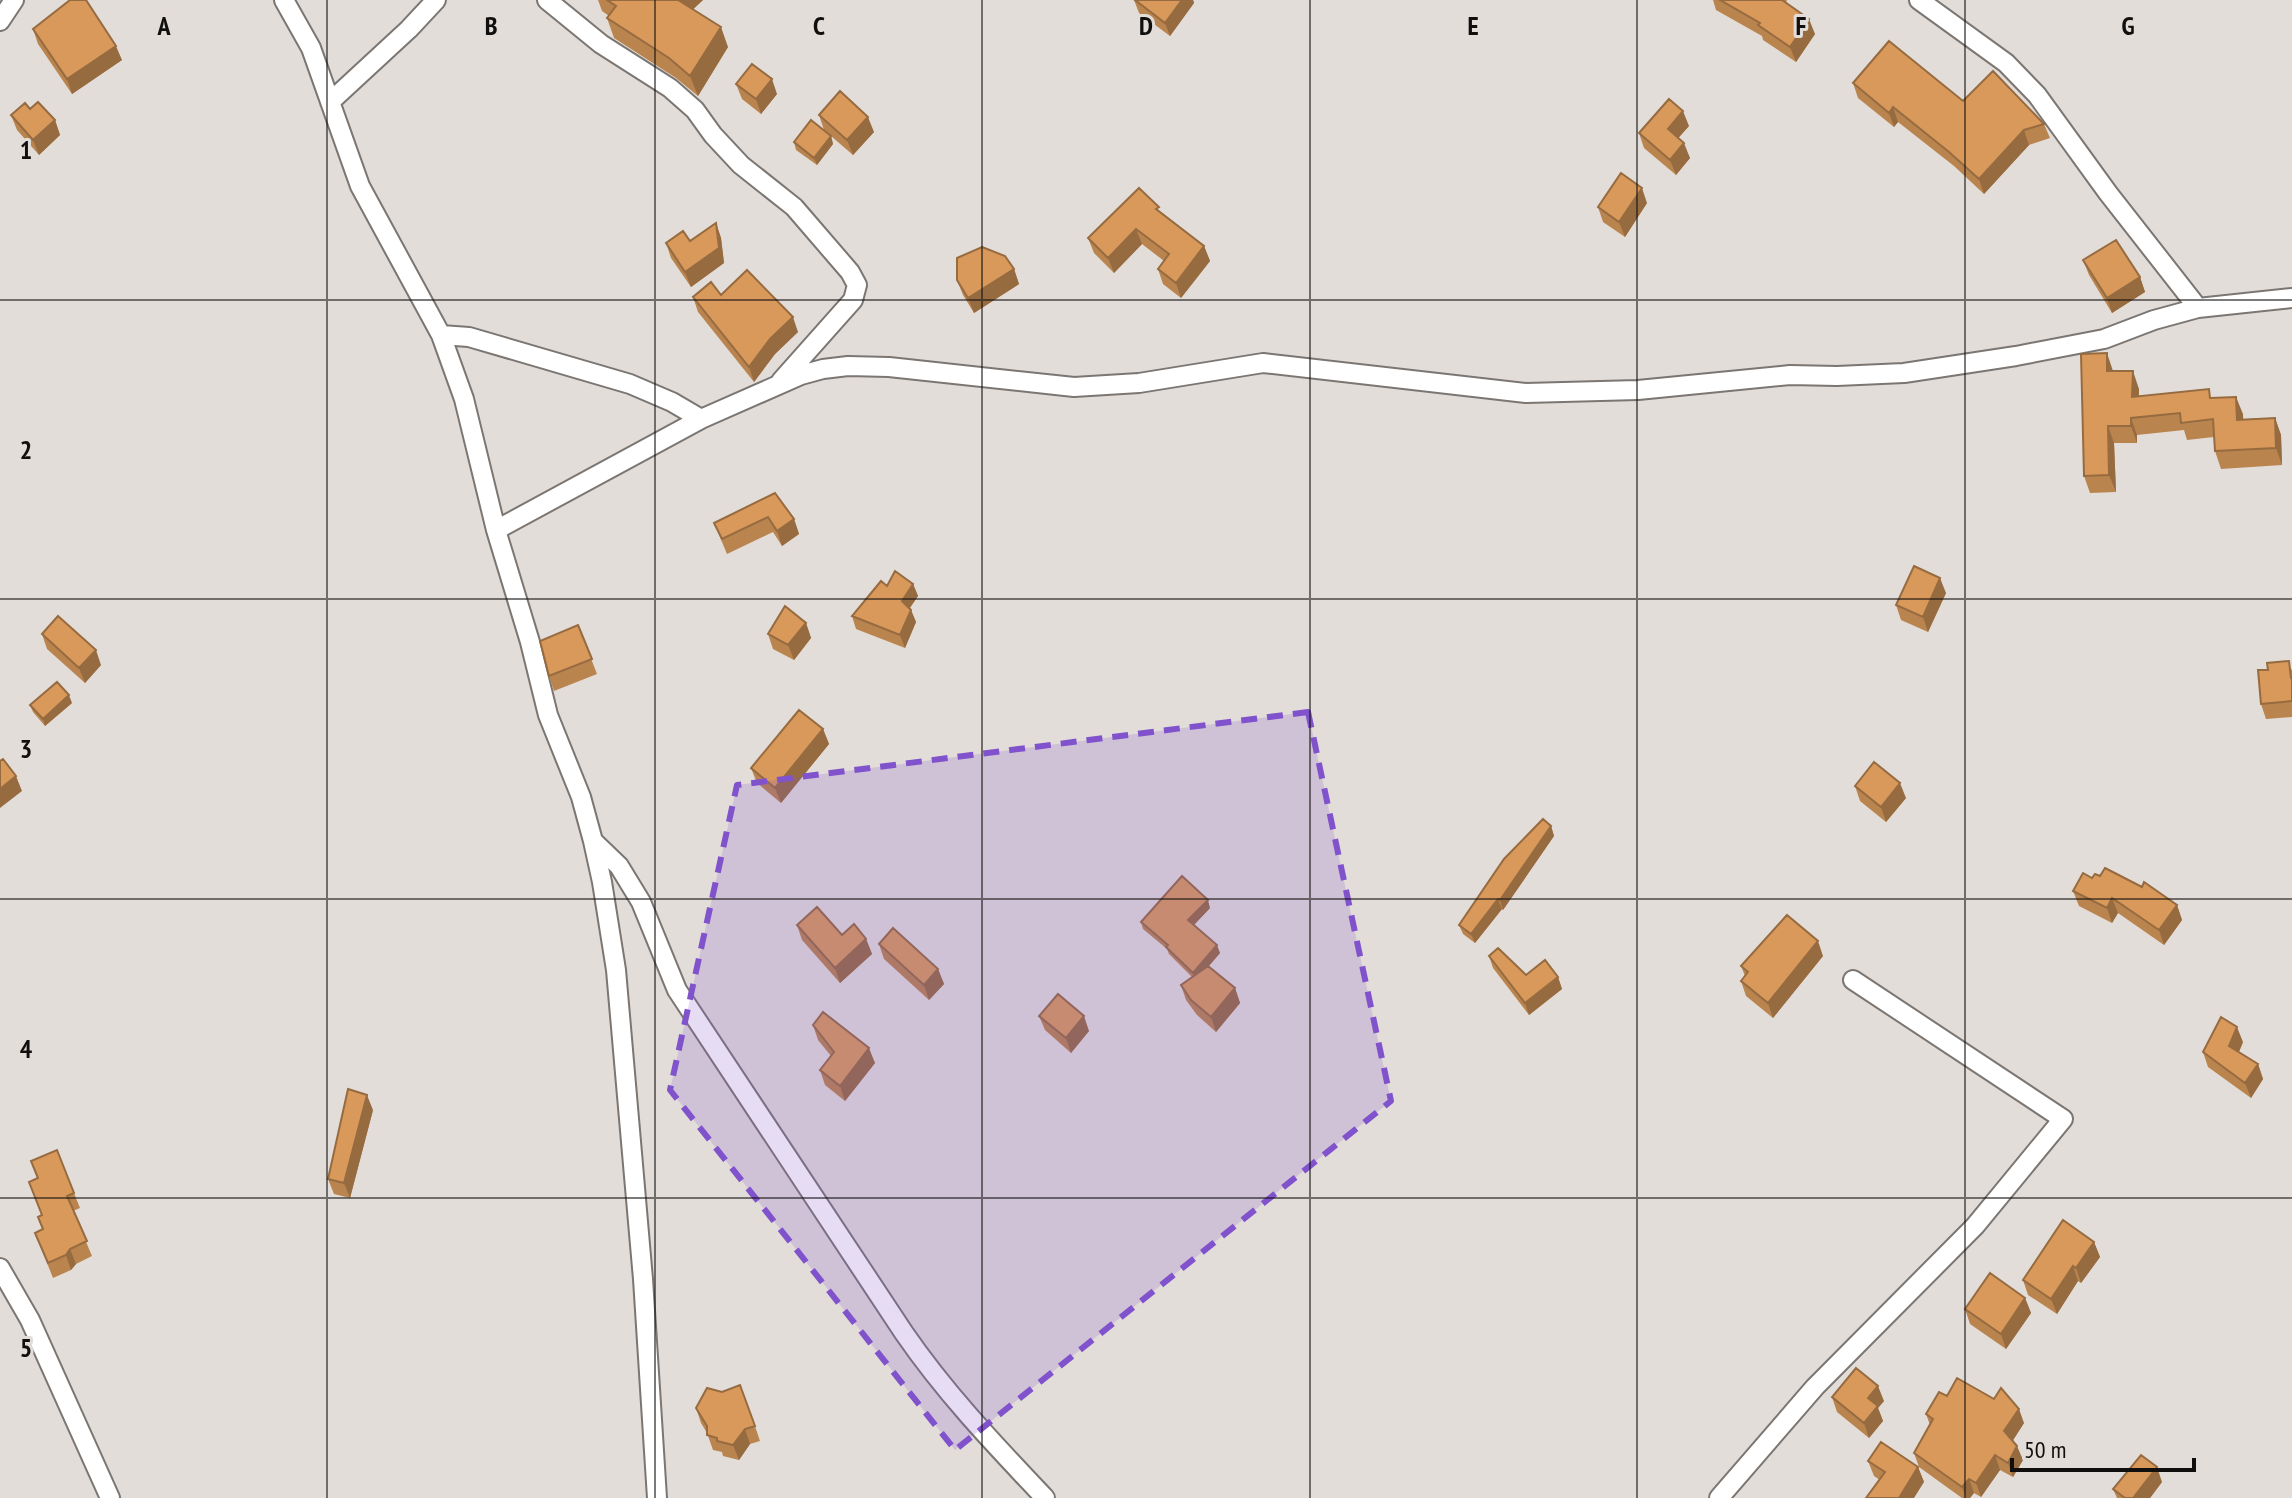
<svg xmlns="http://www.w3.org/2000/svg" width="2292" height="1498" font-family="'PT Sans Narrow',sans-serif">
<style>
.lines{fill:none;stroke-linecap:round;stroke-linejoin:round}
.street-casing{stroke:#7b7672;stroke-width:22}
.street{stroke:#fff;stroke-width:18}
.wall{fill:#ba844e}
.shaded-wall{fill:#976b40}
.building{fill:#d8995b;stroke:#976b40;stroke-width:2}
.marked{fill:#8053cc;fill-opacity:0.2;stroke:#8053cc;stroke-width:6;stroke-dasharray:16 10;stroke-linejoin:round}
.grid{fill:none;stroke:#110f0e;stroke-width:2;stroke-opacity:0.55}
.grid-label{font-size:26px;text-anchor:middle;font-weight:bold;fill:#110f0e;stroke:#e3ddd9;stroke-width:6;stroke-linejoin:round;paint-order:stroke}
</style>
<rect width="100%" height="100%" fill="#e3ddd9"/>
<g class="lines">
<defs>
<path id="street" d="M 284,0 L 311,48 L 360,186 L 441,335 L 464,399 L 496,530 L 530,642 L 548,715 L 581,797 L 593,841 L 602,882 L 616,970 L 643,1279 L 657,1498
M 547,0 L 601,44 L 670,88 L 695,110 L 713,135 L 741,165 L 794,207 L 850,272 L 857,285 L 853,300 L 781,381
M 1919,0 L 2006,63 L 2037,95 L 2108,193 L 2198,308
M 0,21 L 14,0
M 330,102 L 409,29 L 436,0
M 441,335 L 469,337 L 630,384 L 672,402 L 701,419
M 496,530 L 701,419 L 801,375 L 823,369 L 848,366 L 889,367 L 1074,387 L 1139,383 L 1263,363 L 1526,393 L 1638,390 L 1790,375 L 1837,376 L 1904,373 L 2016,356 L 2104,339 L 2154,320 L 2198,308 L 2292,298
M 594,842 L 619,866 L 641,902 L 677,990 L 904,1333 C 946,1394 994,1444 1045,1498
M 0,1268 L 30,1320 L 110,1498
M 1719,1498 L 1815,1387 L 1975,1226 L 2063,1119 L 1853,980"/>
</defs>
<use href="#street" class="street-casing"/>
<use href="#street" class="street"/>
</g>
<path class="wall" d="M 598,0 L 703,0 L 693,9 L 728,47 L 698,96 L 676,78 L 614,38 L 607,18 L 609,16 L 602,11 Z
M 1134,0 L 1193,0 L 1194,3 L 1170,36 L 1139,13 Z
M 1713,0 L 1787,0 L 1786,3 L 1815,34 L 1796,62 L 1763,40 L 1762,36 L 1716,10 Z
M 33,29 L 122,60 L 72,94 L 38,44 Z
M 1853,83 L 1963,101 L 2044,124 L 2050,138 L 2029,145 L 1984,194 L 1954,166 L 1898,122 L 1894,127 L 1858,98 Z
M 736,84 L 777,94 L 761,114 L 742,99 Z
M 30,109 L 55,120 L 60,135 L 39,155 L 17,130 L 11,115 Z
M 819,115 L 874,132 L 853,155 L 824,130 Z
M 1689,126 L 1678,138 L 1690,158 L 1676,175 L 1644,148 L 1639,133 Z
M 831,136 L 833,144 L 817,165 L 796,150 L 794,142 Z
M 1647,203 L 1625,237 L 1603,222 L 1598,207 Z
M 1161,212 L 1204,246 L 1210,261 L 1181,298 L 1163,284 L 1158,269 L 1164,261 L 1142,244 L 1114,273 L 1094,253 L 1088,238 Z
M 716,223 L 721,238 L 724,263 L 691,287 L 671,258 L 666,243 L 690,241 Z
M 2083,260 L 2140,277 L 2145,292 L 2112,313 L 2089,275 Z
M 1014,269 L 1019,284 L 974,313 L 963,295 L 957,280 Z
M 721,295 L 798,332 L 775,354 L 754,382 L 698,312 L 693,297 Z
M 2113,371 L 2139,389 L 2139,397 L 2212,398 L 2243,414 L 2243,419 L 2275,418 L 2281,435 L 2282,465 L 2221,469 L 2215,451 L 2214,437 L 2187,440 L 2184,430 L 2137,435 L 2137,443 L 2114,443 L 2116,492 L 2090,493 L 2084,476 Z
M 775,493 L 794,519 L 799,534 L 782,546 L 773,532 L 727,554 L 714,523 Z
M 913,584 L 918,596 L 910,608 L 916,622 L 905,648 L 856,629 L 852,616 L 887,586 Z
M 1946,593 L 1928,632 L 1901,620 L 1896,605 Z
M 806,623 L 811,638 L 794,660 L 773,649 L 768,634 Z
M 578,625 L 597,674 L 554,691 L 549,676 Z
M 42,634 L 101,665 L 85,683 L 47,649 Z
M 2292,669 L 2292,717 L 2266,719 L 2261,704 Z
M 72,703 L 45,726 L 33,712 L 30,705 Z
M 823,729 L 829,744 L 781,803 L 757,783 L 751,768 Z
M 1855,786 L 1906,798 L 1886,822 L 1860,801 Z
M 1551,826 L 1554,836 L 1503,910 L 1502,909 L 1475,943 L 1463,934 L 1459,925 Z
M 2092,878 L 2177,905 L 2182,920 L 2164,945 L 2118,913 L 2112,923 L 2079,906 L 2073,891 Z
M 1210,908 L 1194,925 L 1220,953 L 1208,967 L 1235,988 L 1240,1003 L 1216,1032 L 1197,1015 L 1186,1000 L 1181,985 L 1192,977 L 1169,954 L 1167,949 L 1143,929 L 1141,922 Z
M 797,925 L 866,939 L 872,954 L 840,983 L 802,940 Z
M 879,944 L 938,969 L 944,984 L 929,1000 L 884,959 Z
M 1489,956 L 1526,975 L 1558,977 L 1562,989 L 1529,1015 L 1493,968 Z
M 1823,956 L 1773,1018 L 1746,996 L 1741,981 L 1745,976 L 1741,966 Z
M 1039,1016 L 1089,1031 L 1071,1053 L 1045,1030 Z
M 813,1025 L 875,1063 L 845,1101 L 825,1085 L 820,1070 L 831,1056 L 818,1040 Z
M 2243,1042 L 2239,1052 L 2258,1064 L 2263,1079 L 2251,1098 L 2208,1067 L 2203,1052 Z
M 373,1110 L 350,1198 L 334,1194 L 328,1179 Z
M 31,1161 L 74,1193 L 80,1208 L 73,1211 L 92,1256 L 76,1264 L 71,1270 L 53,1278 L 35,1233 L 42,1229 L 38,1217 L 42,1216 L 29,1182 L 37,1178 Z
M 2094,1242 L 2100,1257 L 2081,1283 L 2078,1281 L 2057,1314 L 2028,1295 L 2023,1280 Z
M 2025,1298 L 2031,1313 L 2006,1349 L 1970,1324 L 1965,1309 Z
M 1947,1396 L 2024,1423 L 2013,1440 L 2023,1460 L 2013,1477 L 2000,1470 L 1981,1497 L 1974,1493 L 1970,1498 L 1962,1498 L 1919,1467 L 1914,1453 L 1930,1425 L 1926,1414 Z
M 1832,1397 L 1884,1401 L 1878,1408 L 1883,1421 L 1869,1438 L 1837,1412 Z
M 696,1408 L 755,1426 L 760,1441 L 750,1444 L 739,1460 L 723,1456 L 722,1452 L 713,1450 L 707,1433 L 701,1423 Z
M 1868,1461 L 1918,1467 L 1924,1482 L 1880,1480 L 1874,1476 Z
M 2162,1482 L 2150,1498 L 2117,1498 L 2113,1489 Z"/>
<path class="shaded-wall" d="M 676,0 L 703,0 L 683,19 Z
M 1182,0 L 1193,0 L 1194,3 L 1170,36 L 1165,23 Z
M 1809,19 L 1815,34 L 1796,62 L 1790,47 Z
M 721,27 L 728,47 L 698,96 L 690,76 Z
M 116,46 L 122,60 L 72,94 L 67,79 Z
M 772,79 L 777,94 L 761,114 L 756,99 Z
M 1893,107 L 1898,122 L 1894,127 L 1889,113 Z
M 1683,111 L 1689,126 L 1673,144 L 1668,129 Z
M 868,117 L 874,132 L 853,155 L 847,140 Z
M 55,120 L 60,135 L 39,155 L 33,140 Z
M 2024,130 L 2029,145 L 1984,194 L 1979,179 Z
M 831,136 L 833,144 L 817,165 L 814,158 Z
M 1684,143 L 1690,158 L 1676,175 L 1670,160 Z
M 1642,188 L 1647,203 L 1625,237 L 1619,222 Z
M 716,223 L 721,238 L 724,263 L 691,287 L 685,272 Z
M 1136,229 L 1142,244 L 1114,273 L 1108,258 Z
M 1204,246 L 1210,261 L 1181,298 L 1176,283 Z
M 1014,269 L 1019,284 L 974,313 L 968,298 Z
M 2140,277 L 2145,292 L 2112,313 L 2107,298 Z
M 793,317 L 798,332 L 775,354 L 754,382 L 749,367 L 770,339 Z
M 2107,353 L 2113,371 L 2107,371 Z
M 2133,371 L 2139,389 L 2138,415 L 2132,397 Z
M 2236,397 L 2243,414 L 2244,437 L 2237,420 Z
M 2131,418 L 2137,435 L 2137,443 L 2131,426 Z
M 2275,418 L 2281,435 L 2282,465 L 2276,448 Z
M 2108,426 L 2114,443 L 2116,492 L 2109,475 Z
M 794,519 L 799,534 L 782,546 L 777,531 Z
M 1940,578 L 1946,593 L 1928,632 L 1923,617 Z
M 913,584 L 918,596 L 906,613 L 902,601 Z
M 911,610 L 916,622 L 905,648 L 900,635 Z
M 806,623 L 811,638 L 794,660 L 788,645 Z
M 96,650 L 101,665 L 85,683 L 79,668 Z
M 69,695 L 72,703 L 45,726 L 43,719 Z
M 823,729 L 829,744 L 781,803 L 775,788 Z
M 16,776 L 22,791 L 0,808 L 0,789 Z
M 1900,783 L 1906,798 L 1886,822 L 1881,807 Z
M 1551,826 L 1554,836 L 1503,910 L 1500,900 Z
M 2112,898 L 2118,913 L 2112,923 L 2107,908 Z
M 1498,899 L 1502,909 L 1475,943 L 1471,934 Z
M 1208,900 L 1210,908 L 1191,928 L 1188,920 Z
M 2177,905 L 2182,920 L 2164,945 L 2159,930 Z
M 866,939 L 872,954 L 840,983 L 835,968 Z
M 1818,941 L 1823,956 L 1773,1018 L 1768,1003 Z
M 1217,945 L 1220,953 L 1196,981 L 1193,973 Z
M 938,969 L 944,984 L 929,1000 L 924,985 Z
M 1558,977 L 1562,989 L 1529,1015 L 1525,1003 Z
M 1235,988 L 1240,1003 L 1216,1032 L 1211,1017 Z
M 1084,1016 L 1089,1031 L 1071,1053 L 1066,1038 Z
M 2237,1027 L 2243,1042 L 2235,1061 L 2229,1046 Z
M 869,1048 L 875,1063 L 845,1101 L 840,1086 Z
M 2258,1064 L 2263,1079 L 2251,1098 L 2245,1083 Z
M 367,1095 L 373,1110 L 350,1198 L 344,1183 Z
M 2094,1242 L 2100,1257 L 2081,1283 L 2076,1268 Z
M 70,1249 L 76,1264 L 71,1270 L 66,1255 Z
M 2073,1266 L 2078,1281 L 2057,1314 L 2051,1299 Z
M 2025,1298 L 2031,1313 L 2006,1349 L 2001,1334 Z
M 1878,1386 L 1884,1401 L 1878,1408 L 1883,1421 L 1869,1438 L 1864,1423 L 1868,1398 Z
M 2019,1409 L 2024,1423 L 2010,1445 L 2004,1431 Z
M 745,1429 L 750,1444 L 739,1460 L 733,1445 Z
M 2017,1446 L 2023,1460 L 2013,1477 L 2008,1463 Z
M 1995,1455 L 2000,1470 L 1981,1497 L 1976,1483 Z
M 1918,1467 L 1924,1482 L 1914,1498 L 1899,1498 Z
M 2157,1467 L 2162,1482 L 2150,1498 L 2133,1498 Z
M 1969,1479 L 1974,1493 L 1970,1498 L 1966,1498 L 1962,1487 Z"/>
<path class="building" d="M 70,0 L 86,0 L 116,46 L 67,79 L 33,29 Z
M 607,0 L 678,0 L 721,27 L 690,76 L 669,58 L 607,18 L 616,6 Z
M 1135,0 L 1182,0 L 1165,23 Z
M 1720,0 L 1782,0 L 1809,19 L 1790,47 L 1758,25 L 1760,23 Z
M 1889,41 L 1963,101 L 1993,71 L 2044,124 L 2024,130 L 1979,179 L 1949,152 L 1893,107 L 1889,113 L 1853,83 Z
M 752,64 L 772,79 L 756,99 L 736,84 Z
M 840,91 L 868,117 L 847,140 L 819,115 Z
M 1669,99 L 1683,111 L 1668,129 L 1684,143 L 1670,160 L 1639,133 Z
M 38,102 L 55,120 L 33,140 L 11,115 L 25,103 L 30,109 Z
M 811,120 L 831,136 L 814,158 L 794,142 Z
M 1621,173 L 1642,188 L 1619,222 L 1598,207 Z
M 1139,188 L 1159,207 L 1156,209 L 1204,246 L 1176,283 L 1158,269 L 1169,254 L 1136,229 L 1108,258 L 1088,238 Z
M 716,223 L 719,248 L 685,272 L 666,243 L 683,231 L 690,241 Z
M 2116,240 L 2140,277 L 2107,298 L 2083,260 Z
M 982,247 L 1005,256 L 1014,269 L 968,298 L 957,280 L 957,258 Z
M 747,270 L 793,317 L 770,339 L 749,367 L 693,297 L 711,282 L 721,295 Z
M 2107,353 L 2107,371 L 2133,371 L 2132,397 L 2209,389 L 2210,398 L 2236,397 L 2237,420 L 2275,418 L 2276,448 L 2215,451 L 2213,419 L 2181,423 L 2180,413 L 2131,418 L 2131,426 L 2108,426 L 2109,475 L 2084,476 L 2081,354 Z
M 775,493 L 794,519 L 777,531 L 768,517 L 722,539 L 714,523 Z
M 1914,566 L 1940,578 L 1923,617 L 1896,605 Z
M 895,571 L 913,584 L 902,601 L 911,610 L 900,635 L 852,616 L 881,581 L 887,586 Z
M 785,606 L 806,623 L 788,645 L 768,634 Z
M 58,616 L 96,650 L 79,668 L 42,634 Z
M 578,625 L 592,659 L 549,676 L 540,641 Z
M 2289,661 L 2291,678 L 2292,678 L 2292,701 L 2261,704 L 2258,670 L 2268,670 L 2267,663 Z
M 57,682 L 69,695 L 43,719 L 30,705 Z
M 799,710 L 823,729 L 775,788 L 751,768 Z
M 3,759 L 16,776 L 0,789 L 0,761 Z
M 1874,762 L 1900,783 L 1881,807 L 1855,786 Z
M 1543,819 L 1551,826 L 1500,900 L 1498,899 L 1471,934 L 1459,925 L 1504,859 Z
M 2105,868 L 2142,887 L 2144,882 L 2177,905 L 2159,930 L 2112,898 L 2107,908 L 2073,891 L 2083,873 L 2092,878 L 2095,874 L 2100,876 Z
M 1182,876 L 1208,900 L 1188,920 L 1217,945 L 1193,973 L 1166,947 L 1168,945 L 1141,922 Z
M 817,907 L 842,935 L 854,924 L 866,939 L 835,968 L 797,925 Z
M 1787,915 L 1818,941 L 1768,1003 L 1741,981 L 1748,972 L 1741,966 Z
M 893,928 L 938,969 L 924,985 L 879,944 Z
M 1498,948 L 1526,975 L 1545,960 L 1558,977 L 1525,1003 L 1489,956 Z
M 1208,966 L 1235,988 L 1211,1017 L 1191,1000 L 1181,985 Z
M 1058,994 L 1084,1016 L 1066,1038 L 1039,1016 Z
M 823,1012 L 869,1048 L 840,1086 L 820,1070 L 834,1052 L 813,1025 Z
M 2221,1017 L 2237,1027 L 2229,1046 L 2258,1064 L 2245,1083 L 2203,1052 Z
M 348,1089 L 367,1095 L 344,1183 L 328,1179 Z
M 57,1150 L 74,1193 L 67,1196 L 87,1241 L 70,1249 L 66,1255 L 48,1263 L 35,1233 L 43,1229 L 38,1217 L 42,1215 L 29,1182 L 38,1178 L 31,1161 Z
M 2063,1220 L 2094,1242 L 2076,1268 L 2073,1266 L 2051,1299 L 2023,1280 Z
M 1990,1273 L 2025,1298 L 2001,1334 L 1965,1309 Z
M 1856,1368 L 1878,1386 L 1868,1398 L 1878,1406 L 1864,1423 L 1832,1397 Z
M 1957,1378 L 1994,1399 L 2001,1388 L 2019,1409 L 2004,1431 L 2017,1446 L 2008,1463 L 1995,1455 L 1976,1483 L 1969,1479 L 1962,1487 L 1914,1453 L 1933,1419 L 1926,1414 L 1939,1392 L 1947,1396 Z
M 740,1385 L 755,1426 L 745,1429 L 733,1445 L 717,1441 L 717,1438 L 707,1435 L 707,1426 L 696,1408 L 707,1388 L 722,1392 Z
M 1881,1442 L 1918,1467 L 1899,1498 L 1866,1498 L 1885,1472 L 1868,1461 Z
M 2141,1455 L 2157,1467 L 2133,1498 L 2125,1498 L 2113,1489 Z"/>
<path class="marked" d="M 1308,712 L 1391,1101 L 955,1450 L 670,1090 L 737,785 Z"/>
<path class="grid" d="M 327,0 L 327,1498M 655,0 L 655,1498M 982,0 L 982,1498M 1310,0 L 1310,1498M 1637,0 L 1637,1498M 1965,0 L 1965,1498M 0,300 L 2292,300M 0,599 L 2292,599M 0,899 L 2292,899M 0,1198 L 2292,1198"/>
<g class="grid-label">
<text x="164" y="35">A</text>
<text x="491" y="35">B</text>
<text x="819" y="35">C</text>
<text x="1146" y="35">D</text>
<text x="1473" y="35">E</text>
<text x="1801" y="35">F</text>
<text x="2128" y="35">G</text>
<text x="26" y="159">1</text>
<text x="26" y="459">2</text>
<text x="26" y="758">3</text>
<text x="26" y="1058">4</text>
<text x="26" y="1357">5</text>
</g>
<path d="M2012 1458v12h182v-12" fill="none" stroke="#110f0e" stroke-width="4"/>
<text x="2024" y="1458" font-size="24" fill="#110f0e" stroke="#e3ddd9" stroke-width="6" paint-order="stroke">50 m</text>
</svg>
